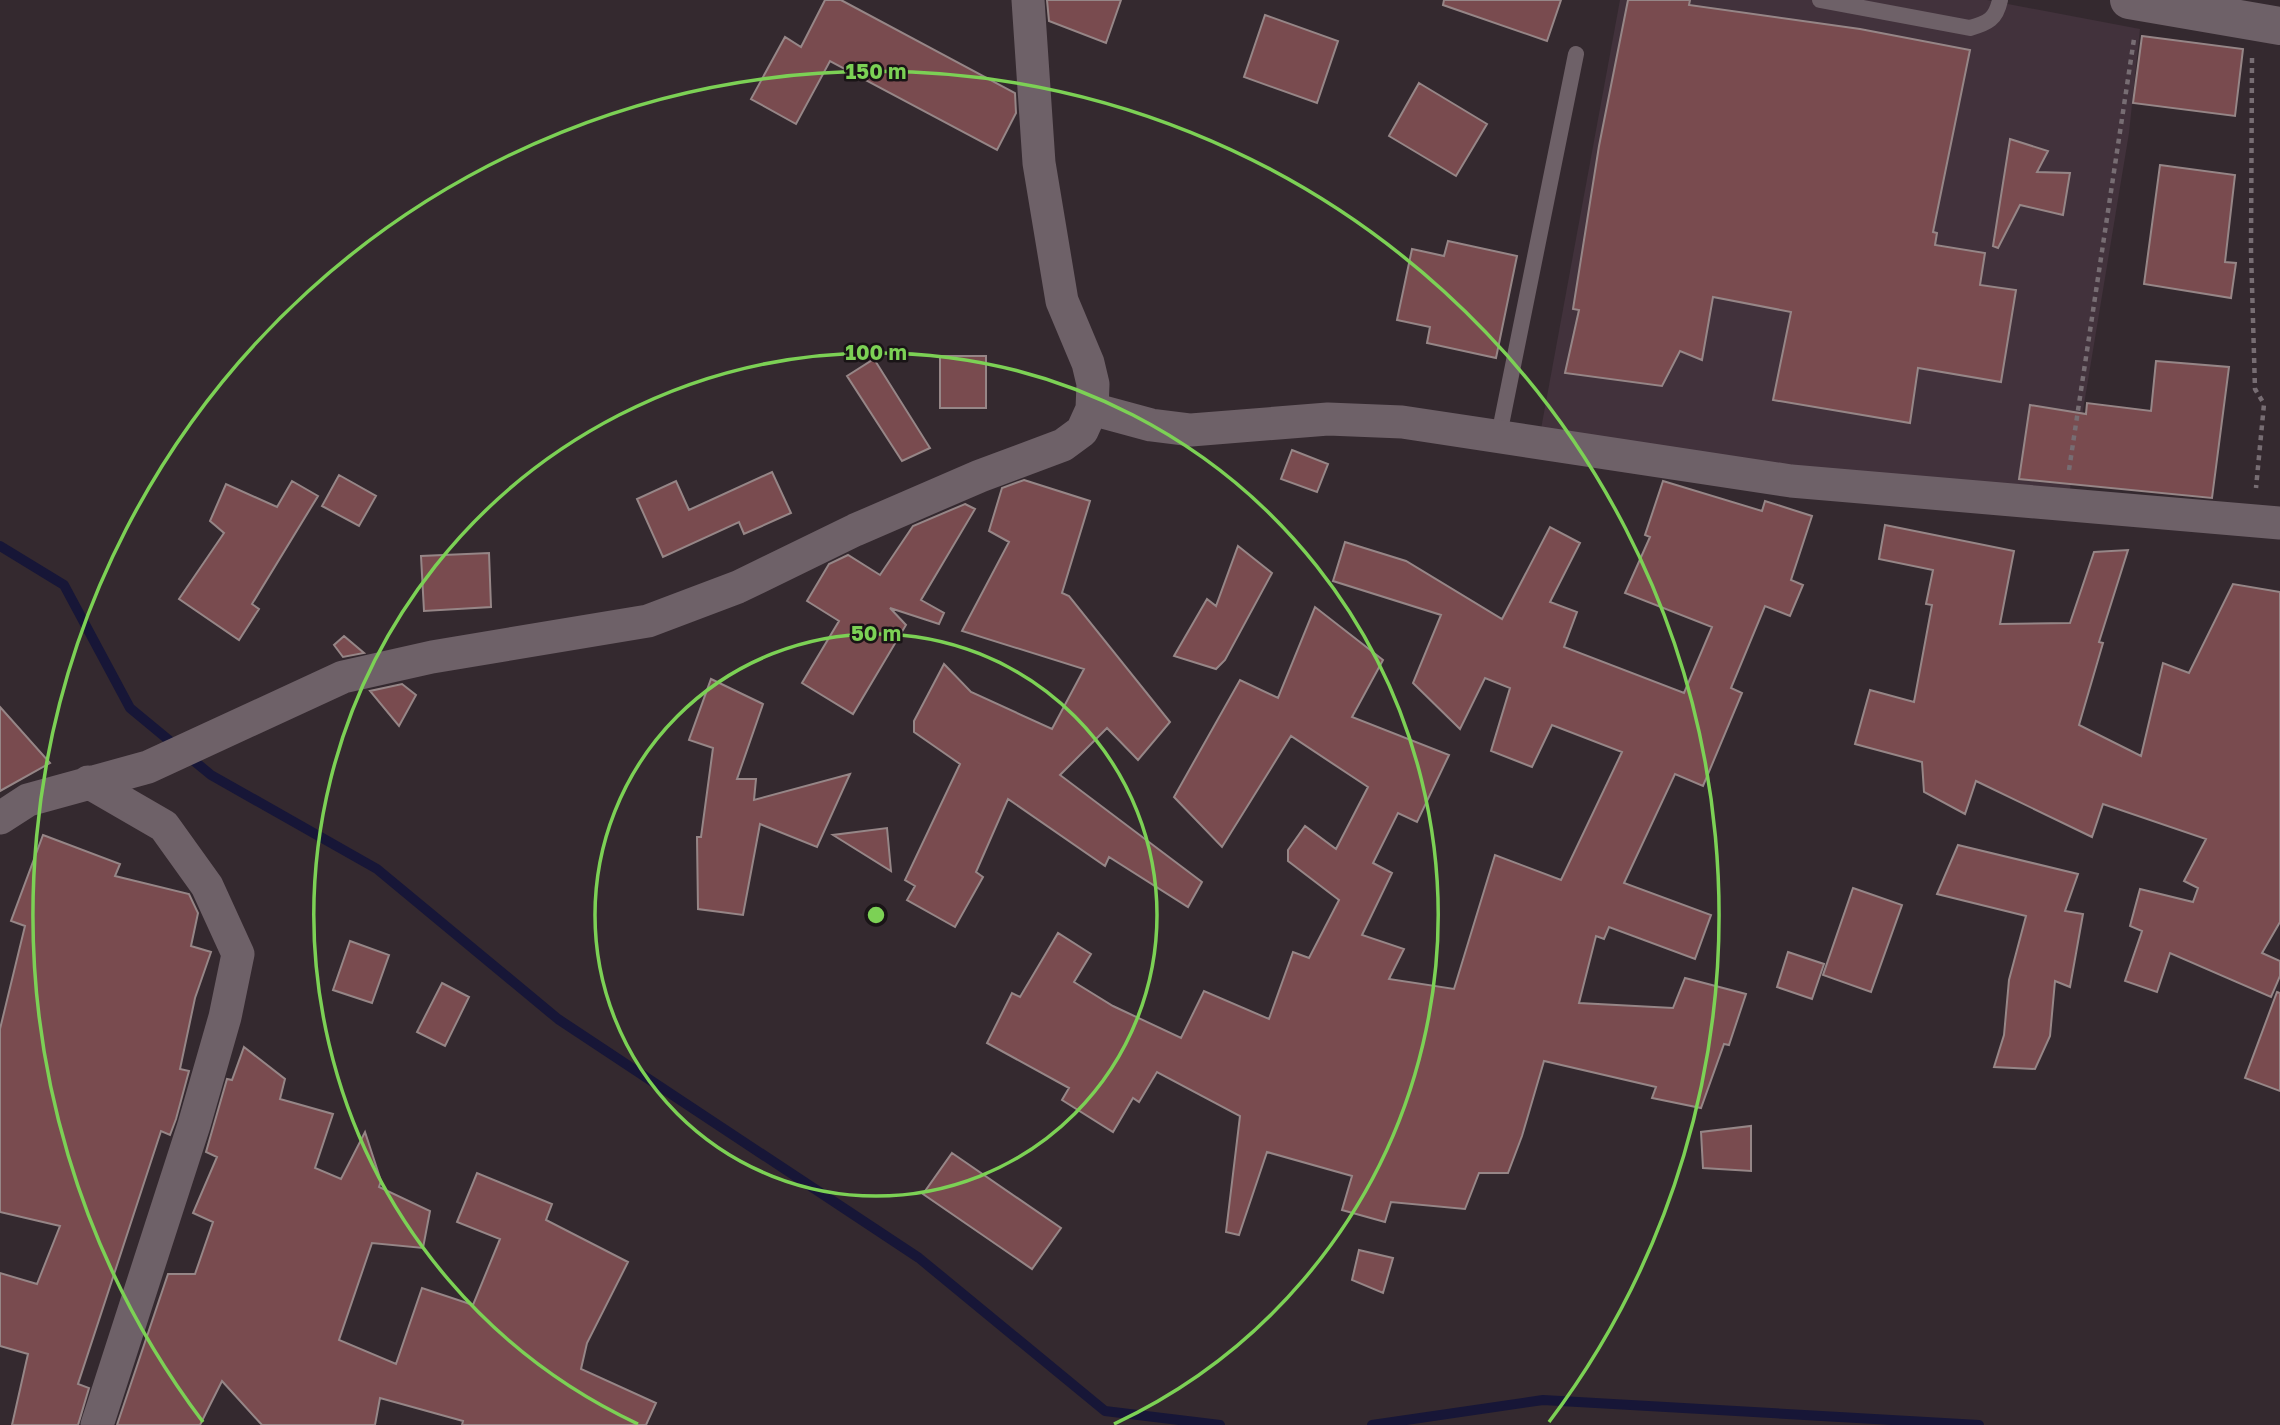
<svg xmlns="http://www.w3.org/2000/svg" width="2280" height="1425" font-family="'Golos Text',sans-serif">
<style>
.built{fill:#42323c}
.lines{fill:none;stroke-linecap:round;stroke-linejoin:round}
.stream{stroke:#171637;stroke-width:10}
.building{fill:#794b4f;stroke:#968687;stroke-width:2}
.path{stroke:#776d73;stroke-width:4.5;stroke-dasharray:5 5;stroke-linecap:butt}
.lane{stroke:#6e6168;stroke-width:16}
.street{stroke:#6e6168;stroke-width:33}
.secondary{stroke:#6e6168;stroke-width:38}
.ring{fill:none;stroke:#7cd155;stroke-width:3.5}
.centre{fill:#7cd155;stroke:#191416;stroke-width:3.5}
.ring-label{font-size:21px;text-anchor:middle;font-weight:bold;fill:#7cd155;stroke:#191416;stroke-width:5;stroke-linejoin:round;paint-order:stroke}
</style>
<rect width="100%" height="100%" fill="#34292f"/>
<path class="built" d="M 1620,0 L 1987,0 L 2140,29 L 2129,133 L 2068,501 L 1774,463 L 1541,429 Z"/>
<g class="lines">
<path class="stream" d="M 0,546 L 64,585 L 130,708 L 211,775 L 377,869 L 558,1019 L 919,1258 L 1105,1411 L 1220,1425
M 1372,1425 L 1543,1400 L 1979,1425"/>
</g>
<path class="building" d="M 825,0 L 841,0 L 1015,93 L 1016,113 L 997,150 L 830,61 L 796,124 L 751,99 L 785,37 L 801,47 Z
M 1047,0 L 1121,0 L 1106,43 L 1049,21 Z
M 1444,0 L 1561,0 L 1547,41 L 1443,5 Z
M 1628,0 L 1690,0 L 1689,5 L 1860,29 L 1970,50 L 1933,232 L 1937,233 L 1935,245 L 1985,253 L 1980,285 L 2016,290 L 2001,382 L 1918,368 L 1910,423 L 1773,400 L 1791,312 L 1713,297 L 1702,360 L 1680,351 L 1662,386 L 1565,373 L 1579,310 L 1573,309 L 1599,146 Z
M 1265,15 L 1338,41 L 1317,103 L 1244,77 Z
M 2142,36 L 2243,49 L 2235,116 L 2133,103 Z
M 1419,83 L 1487,124 L 1456,176 L 1389,136 Z
M 2010,139 L 2048,151 L 2037,172 L 2070,173 L 2063,215 L 2020,205 L 1998,248 L 1993,246 Z
M 2160,165 L 2235,175 L 2225,262 L 2236,263 L 2231,298 L 2144,284 Z
M 1448,241 L 1517,256 L 1496,358 L 1427,343 L 1430,327 L 1397,320 L 1412,249 L 1444,256 Z
M 940,356 L 986,356 L 986,408 L 940,408 Z
M 874,359 L 930,448 L 902,461 L 847,376 Z
M 2156,361 L 2229,367 L 2212,498 L 2019,479 L 2030,405 L 2086,414 L 2087,403 L 2151,411 Z
M 1292,450 L 1328,464 L 1317,492 L 1281,479 Z
M 772,472 L 791,513 L 744,534 L 739,522 L 663,557 L 637,499 L 676,481 L 689,510 Z
M 339,475 L 376,496 L 359,526 L 322,506 Z
M 1024,480 L 1090,501 L 1062,593 L 1069,596 L 1170,722 L 1138,760 L 1107,728 L 1060,775 L 1202,882 L 1188,907 L 1109,857 L 1105,866 L 1008,799 L 976,872 L 983,877 L 955,927 L 907,900 L 915,886 L 905,880 L 960,764 L 914,732 L 914,721 L 944,664 L 971,692 L 1052,729 L 1084,669 L 962,631 L 1009,542 L 989,531 L 1002,488 Z
M 292,481 L 318,496 L 252,604 L 259,609 L 239,640 L 179,599 L 224,533 L 210,521 L 226,484 L 277,507 Z
M 1663,481 L 1762,511 L 1765,501 L 1812,516 L 1791,580 L 1803,585 L 1790,616 L 1765,606 L 1731,688 L 1742,693 L 1703,786 L 1675,774 L 1624,883 L 1711,915 L 1695,959 L 1609,927 L 1604,939 L 1596,936 L 1579,1003 L 1673,1008 L 1685,978 L 1746,994 L 1729,1045 L 1724,1044 L 1701,1108 L 1652,1098 L 1656,1087 L 1544,1061 L 1522,1136 L 1508,1173 L 1479,1173 L 1465,1209 L 1391,1202 L 1385,1222 L 1342,1210 L 1352,1176 L 1267,1152 L 1239,1235 L 1226,1232 L 1240,1116 L 1157,1072 L 1139,1102 L 1133,1098 L 1113,1132 L 1062,1100 L 1069,1088 L 987,1043 L 1012,993 L 1020,997 L 1058,933 L 1091,954 L 1074,982 L 1113,1006 L 1181,1038 L 1204,991 L 1269,1019 L 1293,952 L 1309,958 L 1339,900 L 1288,861 L 1288,850 L 1305,826 L 1336,849 L 1368,787 L 1291,736 L 1222,847 L 1174,797 L 1240,680 L 1278,698 L 1315,607 L 1383,660 L 1352,717 L 1449,755 L 1417,822 L 1398,813 L 1373,863 L 1392,873 L 1362,935 L 1404,949 L 1389,979 L 1454,989 L 1495,855 L 1561,880 L 1622,752 L 1552,725 L 1532,767 L 1491,751 L 1510,688 L 1485,678 L 1460,729 L 1413,683 L 1441,615 L 1333,581 L 1345,542 L 1406,561 L 1502,619 L 1550,527 L 1580,543 L 1550,602 L 1577,612 L 1564,647 L 1684,693 L 1712,627 L 1625,593 L 1650,537 L 1645,535 Z
M 965,504 L 975,509 L 921,600 L 944,613 L 939,624 L 890,608 L 906,625 L 853,714 L 802,683 L 839,621 L 807,601 L 829,564 L 848,555 L 880,575 L 913,526 Z
M 1885,525 L 2014,551 L 2000,624 L 2070,623 L 2094,552 L 2128,550 L 2099,642 L 2103,643 L 2079,725 L 2141,756 L 2163,663 L 2189,673 L 2233,584 L 2280,592 L 2280,922 L 2262,953 L 2280,961 L 2280,976 L 2271,997 L 2170,953 L 2157,992 L 2125,981 L 2142,931 L 2130,926 L 2140,889 L 2193,902 L 2198,888 L 2184,881 L 2206,839 L 2103,804 L 2092,837 L 1976,781 L 1965,814 L 1924,792 L 1922,762 L 1855,744 L 1870,690 L 1914,702 L 1932,605 L 1926,604 L 1933,570 L 1879,559 Z
M 1238,546 L 1272,573 L 1225,660 L 1216,669 L 1174,656 L 1207,599 L 1216,606 Z
M 489,553 L 491,607 L 424,611 L 421,556 Z
M 344,636 L 364,653 L 343,657 L 334,645 Z
M 711,679 L 763,704 L 737,779 L 756,779 L 754,800 L 850,774 L 817,847 L 760,824 L 743,915 L 698,909 L 697,837 L 701,837 L 713,748 L 689,740 Z
M 402,684 L 416,695 L 399,726 L 370,691 Z
M 0,707 L 50,763 L 0,791 Z
M 887,828 L 891,871 L 833,835 Z
M 43,835 L 120,864 L 115,876 L 189,894 L 198,913 L 191,946 L 211,952 L 195,998 L 180,1069 L 189,1071 L 176,1119 L 170,1135 L 161,1131 L 78,1384 L 89,1388 L 78,1425 L 12,1425 L 28,1354 L 0,1346 L 0,1273 L 37,1284 L 60,1226 L 0,1212 L 0,1029 L 25,926 L 11,921 Z
M 1958,845 L 2078,874 L 2065,911 L 2083,914 L 2070,987 L 2055,981 L 2050,1036 L 2035,1069 L 1994,1067 L 2004,1035 L 2009,980 L 2026,916 L 1937,894 Z
M 1853,888 L 1902,905 L 1871,992 L 1823,975 Z
M 350,941 L 389,955 L 372,1003 L 333,990 Z
M 1788,952 L 1824,964 L 1812,999 L 1777,987 Z
M 442,983 L 469,997 L 445,1046 L 417,1032 Z
M 2277,992 L 2280,993 L 2280,1091 L 2245,1078 Z
M 244,1047 L 285,1079 L 280,1099 L 333,1114 L 315,1168 L 341,1179 L 365,1132 L 381,1181 L 379,1187 L 430,1211 L 423,1248 L 372,1243 L 339,1340 L 396,1364 L 422,1288 L 473,1305 L 500,1239 L 457,1222 L 477,1173 L 552,1204 L 546,1220 L 628,1262 L 587,1343 L 581,1369 L 656,1403 L 646,1425 L 462,1425 L 463,1421 L 380,1398 L 375,1425 L 262,1425 L 222,1381 L 200,1425 L 117,1425 L 168,1274 L 195,1274 L 213,1222 L 193,1213 L 217,1157 L 206,1152 L 227,1079 L 232,1080 Z
M 1751,1126 L 1751,1171 L 1703,1168 L 1701,1132 Z
M 952,1153 L 1061,1228 L 1032,1269 L 923,1194 Z
M 1359,1250 L 1393,1258 L 1383,1293 L 1352,1280 Z"/>
<g class="lines">
<path class="path" d="M 2252,58 L 2251,251 L 2255,389 L 2264,404 L 2256,488
M 2069,470 L 2134,39"/>
<path class="lane" d="M 1820,0 L 1970,28 C 1988,23 1996,19 2000,0
M 1499,435 L 1576,54"/>
<path class="street" d="M 1092,409 L 1151,425 L 1191,430 L 1328,419 L 1402,422 L 1791,481 L 2280,523
M 88,782 L 164,826 L 207,886 L 238,954 L 225,1017 L 194,1125 L 97,1425
M 0,818 L 28,800 L 148,767 L 343,677 L 432,657 L 648,621 L 738,587 L 855,530 L 980,476 L 1063,445 L 1082,431 L 1092,409 L 1093,384 L 1088,363 L 1062,301 L 1039,163 L 1028,0"/>
<path class="secondary" d="M 2129,0 L 2280,26"/>
</g>
<g class="ring">
<circle cx="876" cy="915" r="281"/>
<path d="M638 1424A562 562 0 1 1 1114 1424"/>
<path d="M203 1422A843 843 0 1 1 1549 1422"/>
</g>
<circle cx="876" cy="915" r="10" class="centre"/>
<g class="ring-label">
<text x="876" y="79">150 m</text>
<text x="876" y="360">100 m</text>
<text x="876" y="641">50 m</text>
</g>
</svg>
